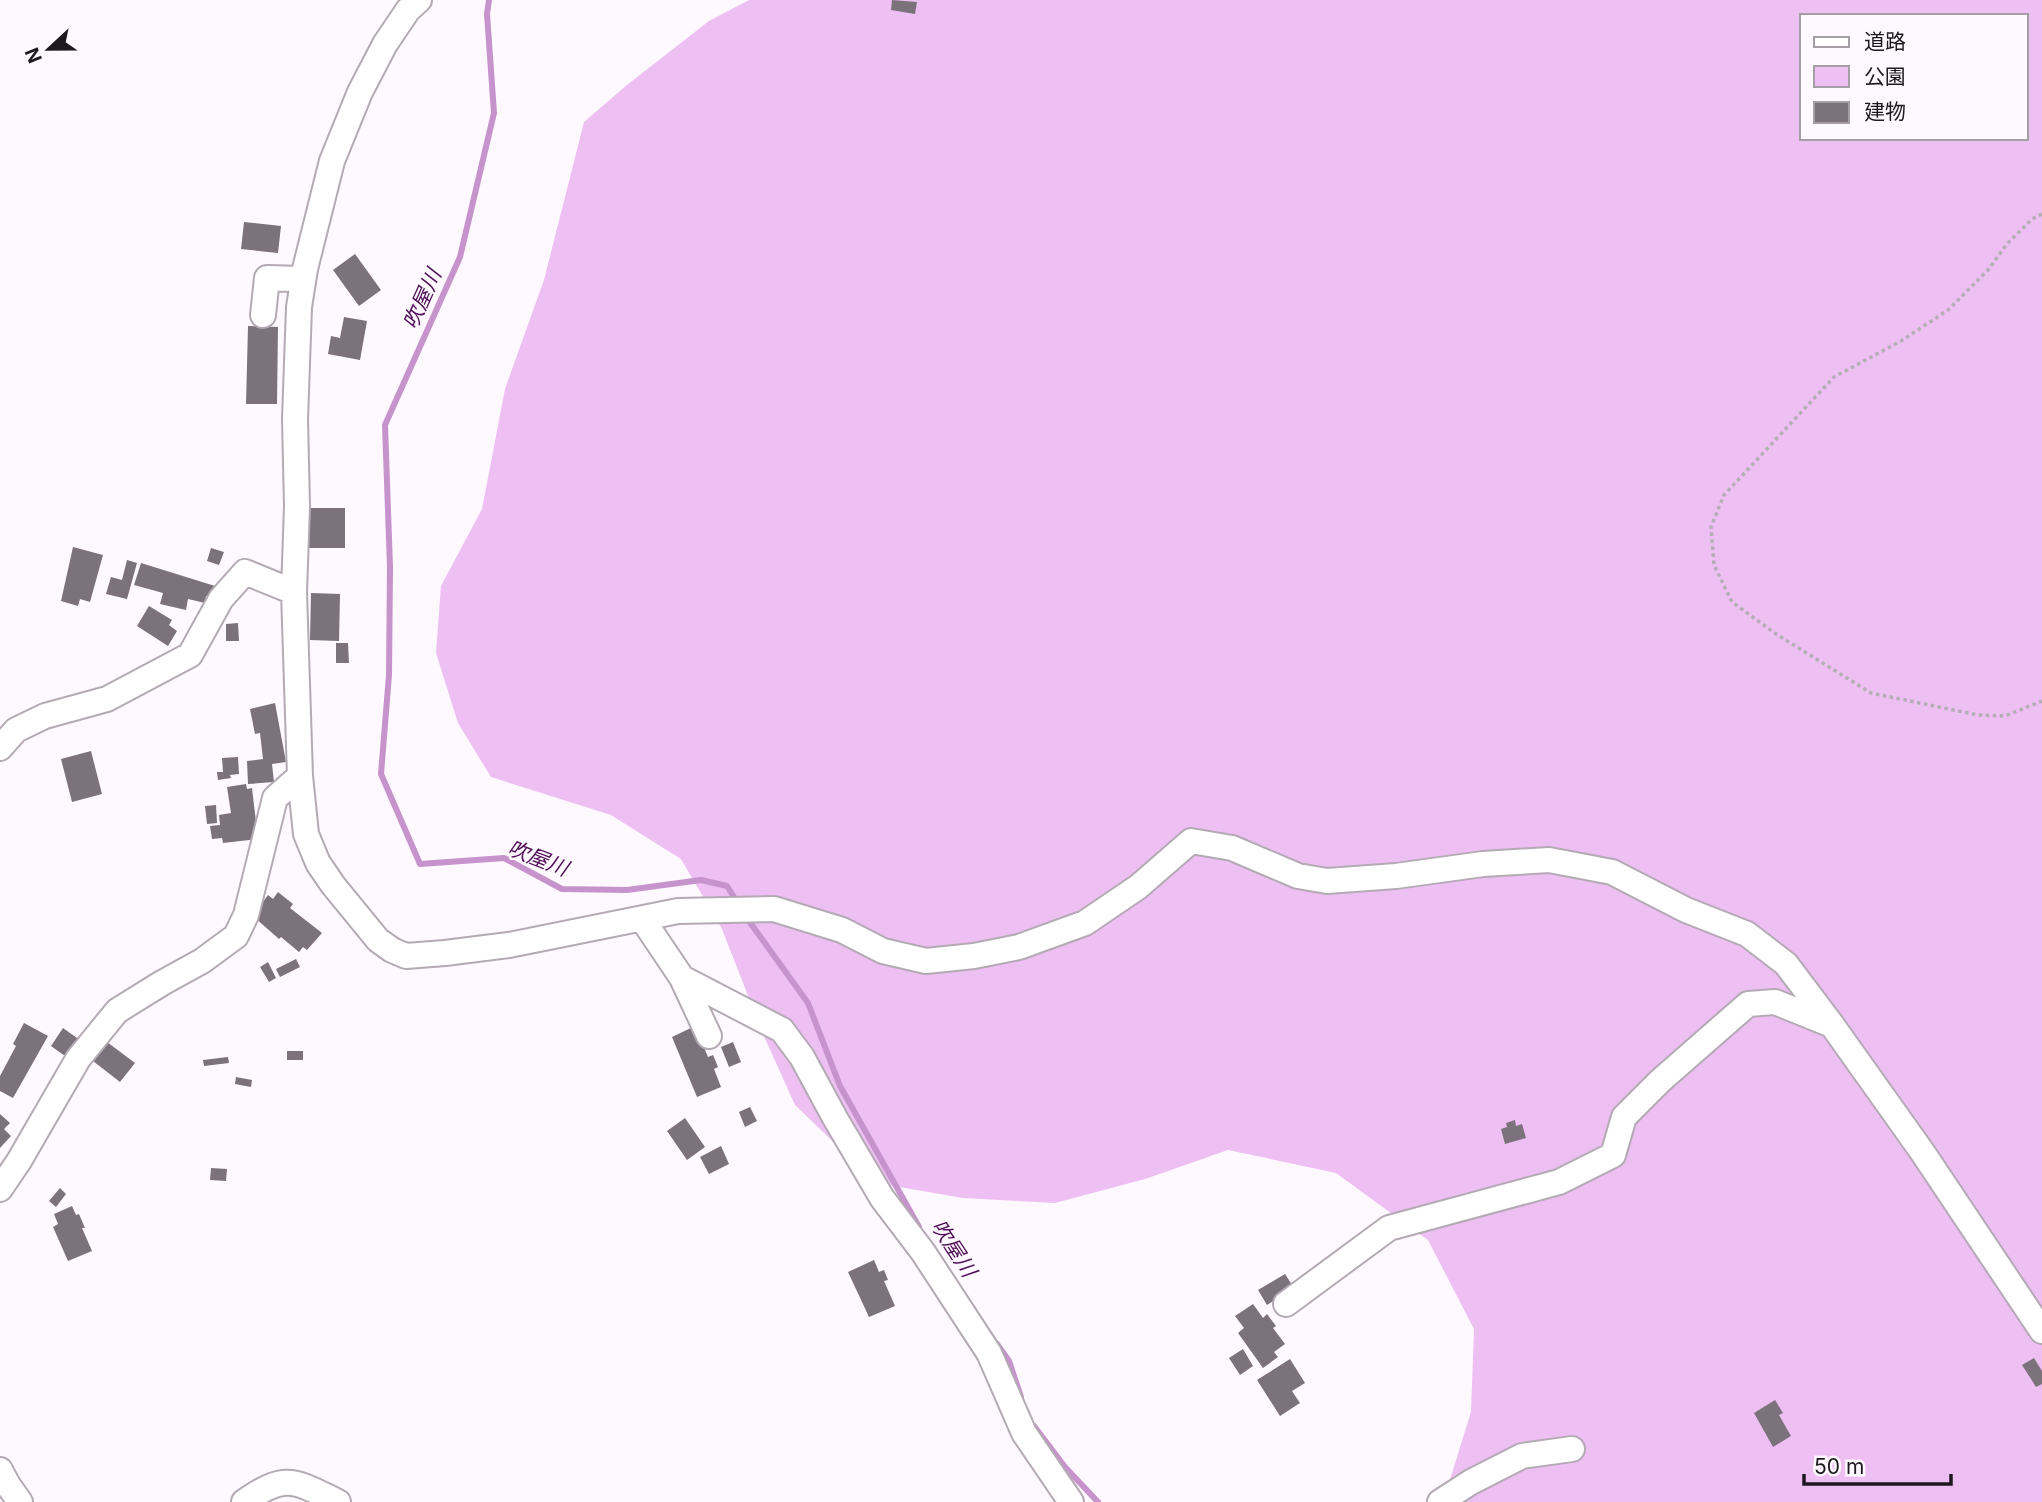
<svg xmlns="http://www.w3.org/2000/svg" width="2042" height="1502" font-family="Inter,'Noto Sans JP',sans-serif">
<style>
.green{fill:#eebff3;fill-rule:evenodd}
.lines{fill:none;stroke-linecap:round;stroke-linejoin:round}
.stream{stroke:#c793cc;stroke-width:6}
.building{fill:#7b727b}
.minor-casing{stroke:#b3aab4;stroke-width:28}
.path{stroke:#b3aeb4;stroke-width:3.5;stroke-dasharray:3.5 3.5;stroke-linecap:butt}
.minor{stroke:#fff;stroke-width:24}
.labels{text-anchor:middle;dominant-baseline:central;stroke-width:5;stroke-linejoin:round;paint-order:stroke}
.water-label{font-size:21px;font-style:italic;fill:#4f1057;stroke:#fef8ff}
</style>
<rect width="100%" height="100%" fill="#fef8ff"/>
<path class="green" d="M 749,0 L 2042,0 L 2042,1502 L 1443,1502 L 1471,1412 L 1474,1329 L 1428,1240 L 1336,1173 L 1228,1150 L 1145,1179 L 1055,1203 L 963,1198 L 876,1183 L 795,1105 L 763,1034 L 722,929 L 681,859 L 611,815 L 491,777 L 458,723 L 436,653 L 441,586 L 482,509 L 505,389 L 544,280 L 584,122 L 627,85 L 709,21 ZM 1802,16 L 2026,16 L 2026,138 L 1802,138 Z"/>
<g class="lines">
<path class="stream" d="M 489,0 L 487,14 L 494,113 L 460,257 L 385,425 L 390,567 L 389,675 L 381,774 L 420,864 L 504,858 L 562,889 L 627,890 L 701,880 L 727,886 L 739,905
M 746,917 L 808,1003 L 840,1086 L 919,1227
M 997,1344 L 1009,1361 L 1021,1397
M 1034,1426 L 1065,1467 L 1098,1502"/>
</g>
<path class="building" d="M 892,0 L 917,2 L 915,14 L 891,10 Z
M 244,222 L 281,226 L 278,253 L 241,249 Z
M 355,254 L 381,290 L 359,306 L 333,270 Z
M 344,317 L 367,321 L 360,360 L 328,354 L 331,336 L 340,338 Z
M 248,326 L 278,327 L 277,404 L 246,404 Z
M 308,508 L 345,508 L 345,548 L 309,548 Z
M 73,547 L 103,555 L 90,602 L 80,599 L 78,606 L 61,601 Z
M 211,548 L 224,552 L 219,565 L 207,561 Z
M 127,560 L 137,563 L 127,599 L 106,594 L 111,577 L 122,580 Z
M 141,563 L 215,586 L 214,597 L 206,596 L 205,603 L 188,599 L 186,610 L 160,604 L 163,593 L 134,585 Z
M 311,593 L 340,594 L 339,641 L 310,640 Z
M 149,606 L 172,620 L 169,625 L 177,631 L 168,646 L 137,626 Z
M 238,623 L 239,641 L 226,641 L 226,624 Z
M 336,643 L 348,643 L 349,663 L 336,663 Z
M 275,703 L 286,762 L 272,764 L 274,782 L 248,784 L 247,761 L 263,759 L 260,733 L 255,734 L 250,709 Z
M 91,751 L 102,794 L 72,802 L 61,759 Z
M 238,757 L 239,774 L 230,775 L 231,778 L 218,780 L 217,772 L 223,772 L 222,758 Z
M 246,784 L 247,789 L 252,788 L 258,839 L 223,843 L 222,838 L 212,839 L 210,826 L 220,825 L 219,815 L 231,813 L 227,787 Z
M 216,805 L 217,823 L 207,824 L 205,806 Z
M 278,892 L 293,904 L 290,908 L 322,933 L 307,950 L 303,947 L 299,952 L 281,937 L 279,939 L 254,917 L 257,910 L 268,895 L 273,899 Z
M 296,959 L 300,967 L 280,977 L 276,969 Z
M 268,962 L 276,978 L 269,982 L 260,967 Z
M 24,1023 L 48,1036 L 13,1098 L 0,1091 L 0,1076 L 16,1046 L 13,1044 Z
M 695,1026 L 708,1057 L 713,1055 L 718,1067 L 714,1069 L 721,1087 L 697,1097 L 672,1037 Z
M 63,1028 L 84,1043 L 72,1061 L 51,1046 Z
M 107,1042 L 135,1063 L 120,1082 L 93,1061 Z
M 733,1042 L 741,1062 L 729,1067 L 721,1047 Z
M 287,1051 L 303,1051 L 303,1060 L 287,1060 Z
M 228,1057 L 229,1063 L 204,1066 L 203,1060 Z
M 236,1077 L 252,1080 L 251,1087 L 235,1084 Z
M 750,1107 L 757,1121 L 745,1127 L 739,1112 Z
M 0,1114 L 10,1123 L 4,1129 L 11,1136 L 0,1148 Z
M 685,1118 L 705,1147 L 687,1160 L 667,1131 Z
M 1515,1120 L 1516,1126 L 1522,1124 L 1526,1138 L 1505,1144 L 1501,1129 L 1507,1127 L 1506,1123 Z
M 721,1146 L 729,1164 L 709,1174 L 700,1157 Z
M 211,1168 L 227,1169 L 226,1181 L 210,1180 Z
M 60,1188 L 66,1194 L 56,1207 L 49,1201 Z
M 72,1206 L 76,1215 L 79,1214 L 85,1228 L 82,1228 L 92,1251 L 68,1261 L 53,1227 L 58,1224 L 54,1214 Z
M 874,1260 L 879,1272 L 884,1270 L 888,1280 L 884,1281 L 895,1306 L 869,1317 L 848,1272 Z
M 1285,1274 L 1294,1288 L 1267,1305 L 1258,1290 Z
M 1253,1304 L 1263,1318 L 1267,1314 L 1276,1326 L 1273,1328 L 1285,1344 L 1274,1352 L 1278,1357 L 1263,1368 L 1238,1333 L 1244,1328 L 1235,1316 Z
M 1243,1349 L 1253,1366 L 1240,1375 L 1229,1358 Z
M 2034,1358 L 2042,1371 L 2042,1384 L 2036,1387 L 2022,1365 Z
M 1290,1359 L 1305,1383 L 1292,1391 L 1300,1403 L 1280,1416 L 1257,1380 Z
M 1775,1400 L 1783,1413 L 1779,1415 L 1791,1436 L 1773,1447 L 1754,1413 Z"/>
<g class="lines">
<defs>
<path id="minor" d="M 419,0 L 408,10 L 385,44 L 360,92 L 332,161 L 305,269 L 299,307 L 295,419 L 297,506 L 294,592 L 300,776 L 306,834 L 318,863 L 333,885 L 378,940 L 392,950 L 406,956 L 445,953 L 509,945 L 678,911 L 774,909 L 842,930 L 883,951 L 926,961 L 974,956 L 1019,947 L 1085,923 L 1138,887 L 1191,841 L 1232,848 L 1298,876 L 1327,881 L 1396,876 L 1483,864 L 1549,860 L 1612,872 L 1686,910 L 1747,934 L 1786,964 L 1832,1025 L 1923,1153 L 2042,1331
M 263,315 L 267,278 L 303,279
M 0,748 L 16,730 L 45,716 L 107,699 L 190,655 L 221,599 L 245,572 L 294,592
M 643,920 L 682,978 L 782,1030 L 802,1057 L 835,1118 L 882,1198 L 923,1252 L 989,1353 L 1024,1433 L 1071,1502
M 682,978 L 709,1036
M 0,1189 L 19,1161 L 78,1059 L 117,1011 L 162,983 L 202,961 L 236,936 L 246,915 L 275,798 L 300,776
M 1286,1304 L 1389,1228 L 1559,1182 L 1613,1155 L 1624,1117 L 1660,1081 L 1748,1004 L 1775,1002 L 1832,1025
M 0,1470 L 8,1485 L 20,1502
M 244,1502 C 286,1472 295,1481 338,1502
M 1440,1502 L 1471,1482 L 1522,1456 L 1572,1449"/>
</defs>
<use href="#minor" class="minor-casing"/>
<path class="path" d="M 2042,214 L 2032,219 L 2007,244 L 1988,270 L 1948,310 L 1901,341 L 1834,377 L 1724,495 L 1711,527 L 1714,565 L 1732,602 L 1776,634 L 1871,693 L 1978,715 L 2005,716 L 2042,701"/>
<use href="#minor" class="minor"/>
</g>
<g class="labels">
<g class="water-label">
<text transform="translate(422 299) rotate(-66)">吹屋川</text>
<text transform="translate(538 858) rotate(21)">吹屋川</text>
<text transform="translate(954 1248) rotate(57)">吹屋川</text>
</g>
</g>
<rect x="1800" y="14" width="228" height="126" fill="#fef8ff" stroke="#a49fa5" stroke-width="2"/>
<rect x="1814" y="37" width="35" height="10" fill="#ffffff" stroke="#a49fa5" stroke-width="2"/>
<text x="1864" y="49" font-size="21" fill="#1d1a1e">道路</text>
<rect x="1814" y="66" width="35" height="21" fill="#eebff3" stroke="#a49fa5" stroke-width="2"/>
<text x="1864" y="84" font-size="21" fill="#1d1a1e">公園</text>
<rect x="1814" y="102" width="35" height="21" fill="#7b727b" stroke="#a49fa5" stroke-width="2"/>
<text x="1864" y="119" font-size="21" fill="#1d1a1e">建物</text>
<g transform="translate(49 49) rotate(248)" stroke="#fef8ff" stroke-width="5" paint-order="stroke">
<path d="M0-5L12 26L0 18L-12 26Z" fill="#1d1a1e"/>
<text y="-10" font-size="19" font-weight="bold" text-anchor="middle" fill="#1d1a1e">N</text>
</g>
<path d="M1804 1474v10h147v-10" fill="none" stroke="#1d1a1e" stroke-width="3.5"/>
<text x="1814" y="1474" font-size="21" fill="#1d1a1e" stroke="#fef8ff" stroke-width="5" paint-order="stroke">50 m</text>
</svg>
